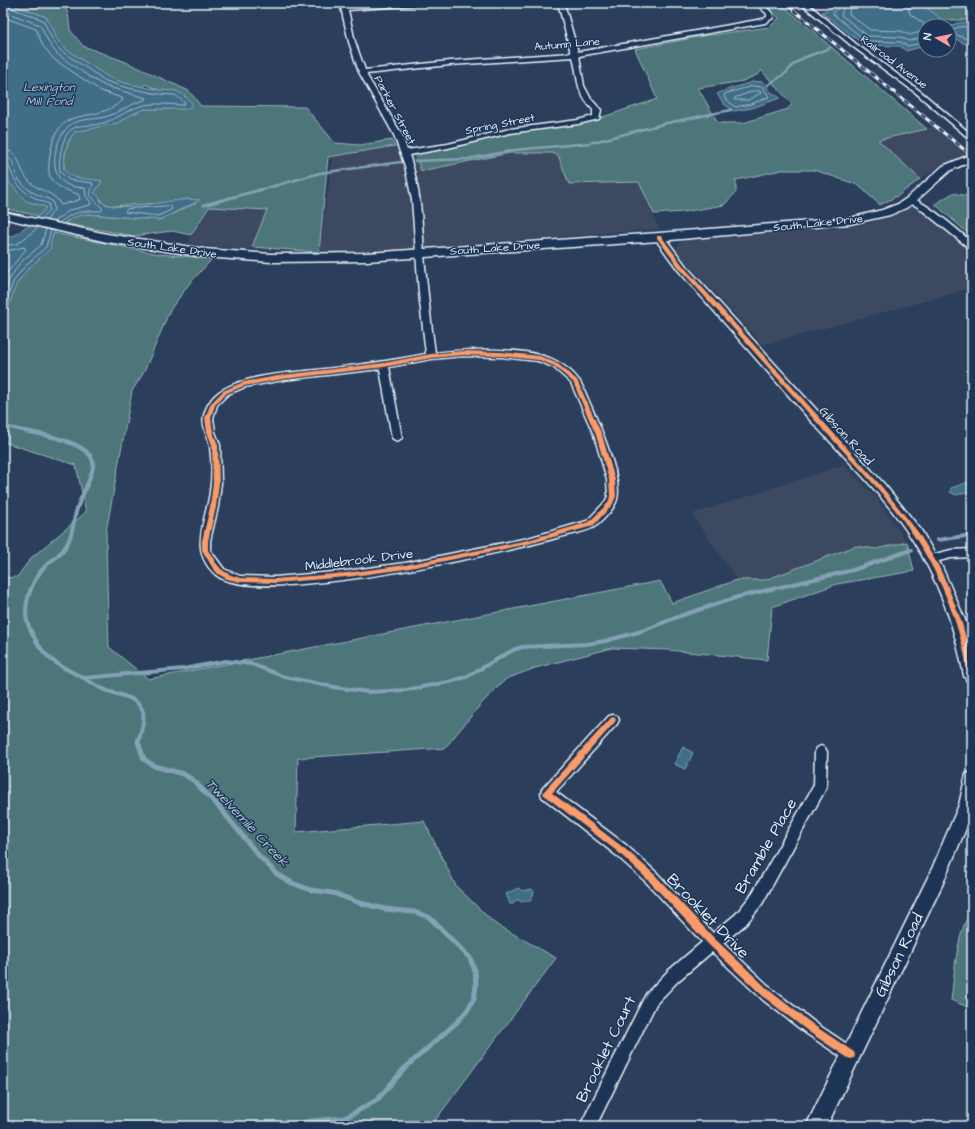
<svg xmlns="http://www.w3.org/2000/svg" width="975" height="1129" font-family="'Architects Daughter',sans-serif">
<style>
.built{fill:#3c4961}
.green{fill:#4d767a;stroke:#9ab4b9;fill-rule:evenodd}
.water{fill:#416d88;stroke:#84a2b5}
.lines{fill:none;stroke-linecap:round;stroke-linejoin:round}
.shore{stroke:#a5bccb;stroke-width:1}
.stream-far3{stroke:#84a2b5;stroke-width:2.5}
.stream-far2{stroke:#84a2b5;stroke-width:3}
.stream-far1{stroke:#84a2b5;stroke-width:4}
.stream{stroke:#84a2b5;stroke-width:5}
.minor-casing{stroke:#e8f1f8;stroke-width:3}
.tertiary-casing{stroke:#e8f1f8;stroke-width:3}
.secondary-casing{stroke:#e8f1f8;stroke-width:3}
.minor{fill:#1d3557;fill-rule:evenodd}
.tertiary{fill:#1d3557;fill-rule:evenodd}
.secondary{fill:#1d3557;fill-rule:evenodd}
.rail-casing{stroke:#e8f1f8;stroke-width:3}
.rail{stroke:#1d3557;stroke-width:2;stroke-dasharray:5.5;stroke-linecap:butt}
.cycleway-casing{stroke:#1d3557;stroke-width:2}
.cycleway{fill:#fa9b69;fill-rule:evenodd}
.labels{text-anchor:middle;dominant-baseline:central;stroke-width:3;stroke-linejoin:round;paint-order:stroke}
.far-street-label{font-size:11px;fill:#e8f1f8;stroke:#1d3557}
.far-water-label{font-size:12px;font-style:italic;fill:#aec3d1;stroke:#1d3557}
.street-label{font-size:13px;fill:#e8f1f8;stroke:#1d3557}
.water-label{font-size:14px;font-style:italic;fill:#aec3d1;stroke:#1d3557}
.near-street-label{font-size:16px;fill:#e8f1f8;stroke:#1d3557}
</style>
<rect width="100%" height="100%" fill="#2b3e5c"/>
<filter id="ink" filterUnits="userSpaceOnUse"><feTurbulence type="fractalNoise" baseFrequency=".025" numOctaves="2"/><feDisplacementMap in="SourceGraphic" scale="8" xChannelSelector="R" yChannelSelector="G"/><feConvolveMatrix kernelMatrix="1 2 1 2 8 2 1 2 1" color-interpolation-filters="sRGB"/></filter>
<g filter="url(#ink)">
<path class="built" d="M 934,127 L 966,155 L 952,160 L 920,179 L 878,140 Z
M 395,146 L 415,154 L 421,171 L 510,153 L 551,153 L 558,155 L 569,184 L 639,182 L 659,229 L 371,252 L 319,252 L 333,156 Z
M 916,204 L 972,252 L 972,288 L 763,345 L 676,251 L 679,243 L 686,240 L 840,228 L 869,223 Z
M 209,207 L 267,210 L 250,250 L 187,244 Z
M 844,465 L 876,497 L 907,542 L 876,549 L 856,546 L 765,580 L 737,580 L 692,514 Z"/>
<path class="green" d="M 8,3 L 63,3 L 68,13 L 70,30 L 83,46 L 126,62 L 189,91 L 201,106 L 305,107 L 335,143 L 360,145 L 392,140 L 395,146 L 328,157 L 319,252 L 252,247 L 267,210 L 209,207 L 191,235 L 172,231 L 134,236 L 68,224 L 65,223 L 72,218 L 85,214 L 159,220 L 196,203 L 188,199 L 162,203 L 112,206 L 101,202 L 101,199 L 94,193 L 102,181 C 82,177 59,184 65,155 C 67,147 69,138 75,132 L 117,123 L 132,114 L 144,109 L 171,109 L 186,97 L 176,91 L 159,90 L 145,84 L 144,87 L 124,83 L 108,77 L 64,48 L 56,38 L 54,31 L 46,17 Z
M 762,3 L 780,3 L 927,129 L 878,140 L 920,179 L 899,195 L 880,205 L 858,185 L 814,170 L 782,170 L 736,180 L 736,192 L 724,205 L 683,212 L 654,214 L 639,182 L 569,184 L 558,155 L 551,153 L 510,153 L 421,171 L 415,154 L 458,146 L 491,137 L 594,120 L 657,99 L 635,49 L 703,36 L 770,27 L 779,18 ZM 761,70 L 792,104 L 788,109 L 743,123 L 718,123 L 698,88 L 743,81 L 759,74 Z
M 920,3 L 972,3 L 972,20 L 941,20 L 939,17 Z
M 3,156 L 9,182 L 27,201 L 46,207 L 44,211 L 38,216 L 3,208 Z
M 953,193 L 972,197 L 972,237 L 935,204 Z
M 54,233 L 159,254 L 212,259 L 189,284 L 170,310 L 144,372 L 132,391 L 106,532 L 107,582 L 109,647 L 148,679 L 660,581 L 672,603 L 737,580 L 765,580 L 856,546 L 876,549 L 907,542 L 914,571 L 837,584 L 772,607 L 767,660 L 668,650 L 612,648 L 535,668 L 506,679 L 481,704 L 445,748 L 298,758 L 296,832 L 424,821 L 456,886 L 494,923 L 556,958 L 431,1126 L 3,1126 L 3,700 L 7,673 L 3,665 L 3,578 L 17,577 L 31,558 L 86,512 L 76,465 L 3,442 L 3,323 L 16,285 L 27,270 L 50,248 L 51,240 Z
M 972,908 L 972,1009 L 951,1000 C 955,970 956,935 972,908 Z"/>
<path class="water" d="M 3,3 L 8,3 L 46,17 L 54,31 L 56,38 L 64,48 L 108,77 L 124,83 L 159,90 L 176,91 L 182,94 L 192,103 L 192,106 L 186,109 L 144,109 L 132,114 L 117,123 L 75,132 C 66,141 62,158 64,170 C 73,181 89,178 102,181 L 94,193 L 99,196 L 101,202 C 120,215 176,196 200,200 L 159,220 L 90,214 C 74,214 47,228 51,248 L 27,270 L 16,285 L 3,323 L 3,237 L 13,236 L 17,234 L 44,211 L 46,207 L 26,201 L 9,182 L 3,156 Z
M 838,3 L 920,3 L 939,17 L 941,20 L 939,26 L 925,26 L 925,46 L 906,51 L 900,46 L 864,45 L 822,12 L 833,7 Z
M 972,22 L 972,45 L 963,43 L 949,35 L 951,26 L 957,23 Z
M 752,82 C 768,80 763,84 771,92 C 774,94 777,95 780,98 L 752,108 L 734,111 L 724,104 L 717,94 C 720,91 744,85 752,82 Z
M 972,481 L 972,491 L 956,495 L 950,492 L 951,488 Z
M 683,747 L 693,753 L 685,769 L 674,764 Z
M 518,888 L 523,891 L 532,889 L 534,893 L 530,901 L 521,902 L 519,900 L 516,900 L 513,904 L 510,904 L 506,894 Z"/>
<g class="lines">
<path class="shore" d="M 8,3 L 11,8 L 43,20 L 53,41 L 61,51 L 106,81 L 124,87 L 158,94 L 175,95 L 185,103 L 184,105 C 172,105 152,102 141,106 C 126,110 115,121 99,124 C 90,126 80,124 72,129 C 62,135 58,161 60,172 L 69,180 L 93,183 L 90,195 L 103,209 L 101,211 C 84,210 72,212 59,223
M 840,3 L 840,7 L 833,12 L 833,14 L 866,41 L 900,42 L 908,46 L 925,42
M 845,3 L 841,15 L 868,36 L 900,37 L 909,41 L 925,37
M 851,3 L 849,14 L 870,30 L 901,31 L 910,35 L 924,31 L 924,24 L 910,14 L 907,3
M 3,6 L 8,13 L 40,25 L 49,43 L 57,54 L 91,78 L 105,86 L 146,98 L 145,100 C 131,103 119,113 105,117 C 94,120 80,118 70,125 C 56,136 48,168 62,181 C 68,187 77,187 85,188 L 86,196 L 91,203 L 90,205 L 70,210 L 53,222
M 3,17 L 36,29 L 43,46 L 55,60 L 101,91 L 122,98 L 123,100 C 90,129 56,97 49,162 C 46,184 60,188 78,194 L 80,198 L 79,200 L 61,205 C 53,190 40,193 29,181 C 17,168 22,152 3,149
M 972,26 L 958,27 L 952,31 L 957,35 L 972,41
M 753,86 L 763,87 L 769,97 L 751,104 L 735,107 L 724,97 L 725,94 Z
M 754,91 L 760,91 L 761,93 L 748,100 L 734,100 L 735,98 Z
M 3,155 C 17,158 12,171 19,180 C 23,185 29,191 36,194 C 42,197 48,198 53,202 L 54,210 L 47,220
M 3,160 L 8,163 C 16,188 25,195 49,204 L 49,211 L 41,219
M 170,206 L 172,208 L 171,210 L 158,216 L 125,212 L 127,209 Z
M 3,246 L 17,244 L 39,227
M 3,252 L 24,247 L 26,249 L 3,278
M 3,299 L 9,280 L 20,263 L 41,245 L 46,229
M 3,313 L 13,282 L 24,267 L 46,247 L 51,230"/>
<path class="stream-far3" d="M 768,85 L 786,73 L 793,65 L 803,58 L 830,48
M 415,161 L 468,159 L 515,150 L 590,143 L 667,123 L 731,110
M 260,190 L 320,173 L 401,162"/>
<path class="stream-far2" d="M 204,205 L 263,189
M 3,426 L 30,432"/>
<path class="stream-far1" d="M 25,431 C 41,434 97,443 93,467 C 91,479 82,495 78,506 C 72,521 74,536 64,549 C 57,558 46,563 40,572 C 32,583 26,599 26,612 C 26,621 29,627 33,635 C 45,660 58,665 82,677 C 90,682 99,688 108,691 C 121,696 138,697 143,712 C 145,720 141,731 139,739
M 938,540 L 972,535
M 84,678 L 183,669 L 226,661 L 251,664 L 285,677 L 334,687 L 368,692 L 406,690 L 449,682 L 466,677 L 513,650 L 522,647 L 586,644 L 605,641 L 642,631 L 680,616 L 738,597 L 853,570 L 911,550"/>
<path class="stream" d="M 139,738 L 138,742 L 144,759 L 154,766 L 183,774 L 193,780 L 220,808 L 259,856 L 277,874 L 292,883 L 311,890 L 333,893 L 360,903 L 385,909 L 414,912 L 429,917 L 470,958 L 475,971 L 476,986 L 474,998 L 467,1011 L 456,1023 L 405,1068 L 377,1100 L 345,1118 L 311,1121 L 286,1126"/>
<defs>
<path id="minor" d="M 340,3 L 346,3 L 347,6 L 389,3 L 418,3 L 415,5 L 348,10 L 355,42 L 365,70 L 450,61 L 571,53 L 558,3 L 564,3 L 578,52 L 763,19 L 767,17 L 767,14 L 756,3 L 762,3 L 772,13 L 773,18 L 765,23 L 579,56 L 584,86 L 591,99 L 601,110 L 599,119 L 578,124 L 510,133 L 448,148 L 409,155 C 422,191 422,229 425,267 C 428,296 431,324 435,353 C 469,349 526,346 556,361 C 563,365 573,372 578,379 C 582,384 585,392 588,399 C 597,420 623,476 617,499 C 615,508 604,519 597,525 C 588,532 571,534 560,537 C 506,553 255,608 216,575 C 188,551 206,521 210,492 C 212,478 212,461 210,447 C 209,436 201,426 204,415 C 207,404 214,394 224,389 C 248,375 288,373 316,370 C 353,366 390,361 426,354 L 419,293 L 412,200 L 405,166 L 394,135 L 359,72 L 349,42 ZM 573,57 C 579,81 575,90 593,110 L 593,116 L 578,120 L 510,129 L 448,144 L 407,150 L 402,135 L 366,74 L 450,65 ZM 463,356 L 501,357 L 538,361 L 553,367 L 571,383 L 594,435 L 607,480 L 608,496 L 605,502 L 587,521 L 528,538 L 405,563 L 346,571 L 275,577 L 240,576 L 224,569 L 210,550 L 210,541 L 218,507 L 221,483 L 220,445 L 215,432 L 213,418 L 217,405 L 228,394 L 245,387 L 283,380 L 380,369 L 392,438 L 397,441 L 402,438 L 389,367 L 431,359 Z
M 800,3 L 807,3 L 856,44 L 920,91 L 972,135 L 972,141 L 916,93 L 852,46 Z
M 908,198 C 920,196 961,233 972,242 L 972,248 L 969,248 L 918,207 L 908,202 Z
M 972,549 L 972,557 L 951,558 L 931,563 L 927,562 L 926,559 L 927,556 L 951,550 Z
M 613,715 L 617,716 L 619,720 L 617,724 L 556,792 L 626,845 L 656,872 L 713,933 L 736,914 L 752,894 L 814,785 L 815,752 L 817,748 L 821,746 L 825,748 L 827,752 L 826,786 L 825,790 L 762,904 L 746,924 L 723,943 L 773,990 L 817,1024 L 856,1050 L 859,1055 L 856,1060 L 851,1063 L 846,1060 L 807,1034 L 763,1000 L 712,952 L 678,981 L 656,1004 L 596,1126 L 580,1126 L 646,994 L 668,971 L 702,942 L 646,882 L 616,855 L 542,797 L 541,793 L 542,789 L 609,716 Z"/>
<path id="tertiary" d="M 659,234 L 663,235 L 686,266 L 885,485 L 921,530 L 942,567 L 965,620 L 972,641 L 972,682 L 967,681 L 964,676 C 955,627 939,581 912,539 C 884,495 845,458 810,420 C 766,370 722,320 678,270 L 654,237 Z
M 972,772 L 972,814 L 967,826 L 943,883 L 827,1126 L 806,1126 L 931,871 L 959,805 L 966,774 Z"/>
<path id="secondary" d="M 972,154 L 972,161 L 951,170 L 915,202 L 906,208 L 890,215 L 850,224 L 659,241 L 367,261 L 271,262 L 205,257 L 107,242 L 3,218 L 3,212 L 107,234 L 205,249 L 271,254 L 367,253 L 659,233 L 850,218 L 882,210 L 898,204 L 907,198 L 943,166 Z"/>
</defs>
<use href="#minor" class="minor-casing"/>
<use href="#tertiary" class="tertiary-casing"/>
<use href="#secondary" class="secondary-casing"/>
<use href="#minor" class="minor"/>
<use href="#tertiary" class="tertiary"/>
<use href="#secondary" class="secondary"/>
<defs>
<path id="rail" d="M 785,3 L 972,156"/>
</defs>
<use href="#rail" class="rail-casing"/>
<use href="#rail" class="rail"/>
<defs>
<path id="cycleway" d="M 657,236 L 661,236 L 684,267 L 882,487 L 918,532 L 938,565 L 947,584 L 961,620 L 972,659 L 972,679 L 970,678 L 969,676 C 960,626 942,578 914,536 C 885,492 846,455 811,416 C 768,367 724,318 680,269 L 657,238 Z
M 463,351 L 501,352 L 540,356 L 558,364 L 577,380 L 602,435 L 615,480 L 616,496 L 613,504 L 593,526 L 528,544 L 405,569 L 346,577 L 275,583 L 240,582 L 227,579 L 218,574 L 212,567 L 202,550 L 202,541 L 210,507 L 213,483 L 212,445 L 207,432 L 205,418 L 211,403 L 223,391 L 243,382 L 283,375 L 384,363 L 431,354 ZM 463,355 L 501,356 L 539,360 L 554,366 L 573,382 L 596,435 L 609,480 L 610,496 L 608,503 L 589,522 L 528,540 L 405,565 L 346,573 L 275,579 L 240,578 L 231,575 L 222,570 L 216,563 L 208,550 L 208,541 L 216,507 L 219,483 L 218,445 L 213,432 L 211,418 L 215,405 L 227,393 L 244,386 L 283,379 L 384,367 L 431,358 Z
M 613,717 L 615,718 L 616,720 L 615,722 L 552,793 L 624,848 L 654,874 L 715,939 L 771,992 L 815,1026 L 854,1052 L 855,1055 L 854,1058 L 851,1059 L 848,1058 L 809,1032 L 765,998 L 709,945 L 648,880 L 618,852 L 544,795 L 543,793 L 544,791 L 611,718 Z"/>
</defs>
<use href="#cycleway" class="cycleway-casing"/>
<use href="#cycleway" class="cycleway"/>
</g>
</g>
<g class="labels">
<g class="far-street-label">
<text transform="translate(567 44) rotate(-5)">Autumn Lane</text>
<text transform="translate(894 62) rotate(37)">Railroad Avenue</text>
<text transform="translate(395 110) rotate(62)">Parker Street</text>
<text transform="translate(500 124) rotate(-11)">Spring Street</text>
<text transform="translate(818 223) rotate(-6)">South Lake Drive</text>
<text transform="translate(172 248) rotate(8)">South Lake Drive</text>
<text transform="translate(495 248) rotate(-4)">South Lake Drive</text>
</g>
<g class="far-water-label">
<text x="49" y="87">Lexington<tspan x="49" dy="14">Mill Pond</tspan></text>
</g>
<g class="street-label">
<text transform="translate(846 436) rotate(48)">Gibson Road</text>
<text transform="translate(359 560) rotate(-7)">Middlebrook Drive</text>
</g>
<g class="water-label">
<text transform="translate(247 823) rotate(47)">Twelvemile Creek</text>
</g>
<g class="near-street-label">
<text transform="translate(766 846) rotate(-60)">Bramble Place</text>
<text transform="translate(708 916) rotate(46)">Brooklet Drive</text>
<text transform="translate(899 955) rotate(-64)">Gibson Road</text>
<text transform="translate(606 1049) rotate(-64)">Brooklet Court</text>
</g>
</g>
<rect width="975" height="1129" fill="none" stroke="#1d3557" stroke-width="16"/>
<rect x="8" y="8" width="959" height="1113" fill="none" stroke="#e8f1f8" stroke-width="1.5" filter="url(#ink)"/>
<g transform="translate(937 38) rotate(279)"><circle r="19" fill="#1d3557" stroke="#6e8097"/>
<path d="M0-3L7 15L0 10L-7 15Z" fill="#ff9aa2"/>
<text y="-6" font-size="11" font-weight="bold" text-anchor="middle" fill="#e8f1f8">N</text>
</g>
</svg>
